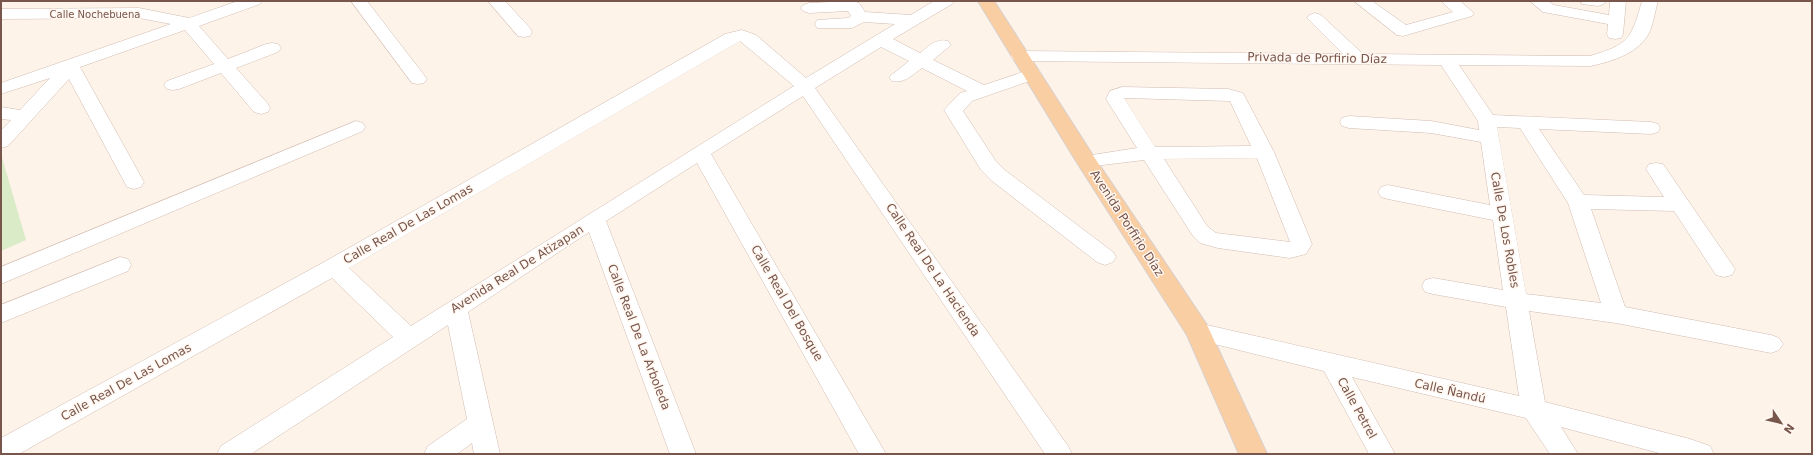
<svg xmlns="http://www.w3.org/2000/svg" width="1813" height="455" font-family="'DejaVu Sans',sans-serif">
<style>
.green{fill:#daebc7}
.lines{fill:none;stroke-linecap:round;stroke-linejoin:round}
.minor-casing{stroke:#d2bbb1;stroke-width:1}
.major-casing{stroke:#d9d0cd;stroke-width:2}
.minor{fill:#fff;fill-rule:evenodd}
.major{fill:#facea3;fill-rule:evenodd}
.labels{text-anchor:middle;dominant-baseline:central;stroke-width:3;stroke-linejoin:round;paint-order:stroke}
.far-street-label{font-size:10px;fill:#78564c;stroke:#fff7f0}
.street-label{font-size:12px;fill:#78564c;stroke:#fff7f0}
</style>
<rect width="100%" height="100%" fill="#fdf3e9"/>
<path class="green" d="M 1,154 L 26,240 L 1,251 Z"/>
<g class="lines">
<defs>
<path id="minor" d="M 238,1 L 262,1 L 260,4 L 199,26 L 228,59 L 266,44 L 272,43 L 278,44 L 281,48 L 278,52 L 236,68 L 268,104 L 270,108 L 268,112 L 261,114 L 254,112 L 221,73 L 179,89 L 173,90 L 167,89 L 164,85 L 167,81 L 214,64 L 185,30 L 80,67 L 144,182 L 141,187 L 134,189 L 127,187 L 69,79 L 8,146 L 1,148 L 1,130 L 11,120 L 1,119 L 1,107 L 20,110 L 50,78 L 1,94 L 1,83 L 171,24 L 139,18 L 1,19 L 1,9 L 139,8 L 189,18 Z
M 351,1 L 367,1 L 424,75 L 427,79 L 424,83 L 418,84 L 412,83 Z
M 488,1 L 505,1 L 530,28 L 532,32 L 530,36 L 524,37 L 518,36 Z
M 853,1 L 859,3 L 865,12 L 911,15 L 934,1 L 954,1 L 952,4 L 893,39 L 920,53 C 929,46 936,38 948,41 L 951,45 L 933,60 L 984,85 L 1032,69 L 1038,70 L 1041,74 L 1038,78 L 972,101 L 963,111 L 995,160 L 1006,171 L 1113,252 L 1116,257 L 1113,262 L 1105,265 L 1097,262 L 992,181 L 981,170 L 944,110 L 960,93 L 967,91 L 922,68 C 912,75 904,84 892,81 L 889,77 L 909,61 L 881,47 L 815,88 L 1068,446 L 1072,454 L 1045,454 L 803,96 L 711,154 L 886,454 L 859,454 L 697,163 L 606,221 L 696,454 L 670,454 L 589,232 L 468,312 L 500,454 L 474,454 L 472,443 L 457,454 L 424,454 L 428,446 L 467,419 L 448,325 L 251,454 L 217,454 L 221,446 L 393,337 L 332,278 L 19,454 L 1,454 L 1,438 L 326,261 L 725,34 L 742,30 L 756,35 L 806,78 L 895,24 L 864,22 L 852,28 L 817,28 L 815,24 L 817,20 L 848,18 L 851,16 L 848,11 L 809,13 L 803,11 L 801,8 L 803,5 L 809,3 ZM 740,41 L 794,86 L 411,326 L 349,268 Z
M 1354,1 L 1372,1 L 1406,25 L 1453,12 L 1441,1 L 1460,1 L 1474,13 L 1472,16 L 1403,36 L 1397,35 Z
M 1530,1 L 1548,1 L 1554,5 L 1609,15 L 1610,1 L 1626,1 L 1623,34 L 1621,38 L 1615,39 L 1609,38 L 1607,34 L 1608,24 L 1543,12 Z
M 1580,1 L 1606,1 L 1604,4 L 1598,6 L 1582,4 Z
M 1642,1 L 1658,1 C 1655,11 1654,21 1650,31 C 1640,53 1613,61 1591,66 L 1459,65 L 1493,115 L 1651,122 L 1658,124 L 1660,128 L 1658,132 L 1651,134 L 1539,129 L 1584,195 L 1664,197 L 1646,169 L 1649,164 L 1656,163 L 1663,164 L 1735,269 L 1732,275 L 1724,277 L 1716,275 L 1674,211 L 1591,209 L 1625,307 L 1771,335 L 1779,338 L 1783,344 L 1779,350 L 1771,353 L 1616,323 L 1529,311 L 1545,402 L 1690,439 L 1710,446 L 1714,454 L 1663,454 L 1561,427 L 1578,454 L 1550,454 L 1526,418 L 1352,377 L 1395,454 L 1369,454 L 1324,371 L 1190,338 L 1186,332 L 1190,326 L 1198,323 L 1519,396 L 1506,307 L 1433,294 L 1425,292 L 1422,286 L 1425,280 L 1433,278 L 1503,290 L 1493,220 L 1388,199 L 1381,197 L 1378,192 L 1381,187 L 1388,185 L 1490,205 L 1481,142 L 1431,133 L 1349,128 L 1342,126 L 1340,122 L 1342,118 L 1349,116 L 1431,121 L 1479,130 L 1478,121 L 1441,65 L 1020,61 L 1014,60 L 1011,56 L 1014,52 L 1020,51 L 1343,54 L 1307,18 L 1309,15 L 1315,13 L 1321,15 L 1363,54 L 1590,56 C 1630,44 1631,39 1642,1 ZM 1497,127 L 1520,128 L 1568,203 L 1601,303 L 1526,294 Z
M 1122,87 L 1228,89 L 1243,93 L 1274,152 L 1312,244 L 1306,254 L 1290,258 L 1218,248 L 1200,243 L 1193,236 L 1144,160 L 1086,167 L 1079,165 L 1076,161 L 1079,157 L 1137,148 L 1106,99 L 1110,91 ZM 1124,98 L 1230,101 L 1251,146 L 1155,147 ZM 1257,158 L 1290,242 L 1216,233 L 1207,226 L 1164,159 Z
M 356,121 L 363,123 L 365,127 L 363,131 L 1,284 L 1,267 Z
M 120,257 L 128,259 L 131,265 L 128,271 L 1,323 L 1,305 Z"/>
<path id="major" d="M 978,1 L 994,1 L 1094,157 L 1207,325 L 1267,454 L 1239,454 L 1187,335 L 1076,161 Z"/>
</defs>
<use href="#minor" class="minor-casing"/>
<use href="#major" class="major-casing"/>
<use href="#minor" class="minor"/>
<use href="#major" class="major"/>
</g>
<g class="labels">
<g class="far-street-label">
<text x="95" y="14">Calle Nochebuena</text>
</g>
<g class="street-label">
<text transform="translate(1317 58) rotate(1)">Privada de Porfirio Díaz</text>
<text transform="translate(1127 223) rotate(57)">Avenida Porfirio Díaz</text>
<text transform="translate(408 224) rotate(-30)">Calle Real De Las Lomas</text>
<text transform="translate(1505 230) rotate(80)">Calle De Los Robles</text>
<text transform="translate(517 269) rotate(-32)">Avenida Real De Atizapan</text>
<text transform="translate(933 270) rotate(56)">Calle Real De La Hacienda</text>
<text transform="translate(787 303) rotate(60)">Calle Real Del Bosque</text>
<text transform="translate(639 337) rotate(69)">Calle Real De La Arboleda</text>
<text transform="translate(126 382) rotate(-29)">Calle Real De Las Lomas</text>
<text transform="translate(1450 391) rotate(13)">Calle Ñandú</text>
<text transform="translate(1357 408) rotate(61)">Calle Petrel</text>
</g>
</g>
<rect width="1813" height="455" fill="none" stroke="#78564c" stroke-width="4"/>
<g transform="translate(1781 423) rotate(125)" stroke="#fff7f0" stroke-width="3" paint-order="stroke">
<path d="M0-3L7 15L0 10L-7 15Z" fill="#78564c"/>
<text y="-6" font-size="11" font-weight="bold" text-anchor="middle" fill="#78564c">N</text>
</g>
</svg>
